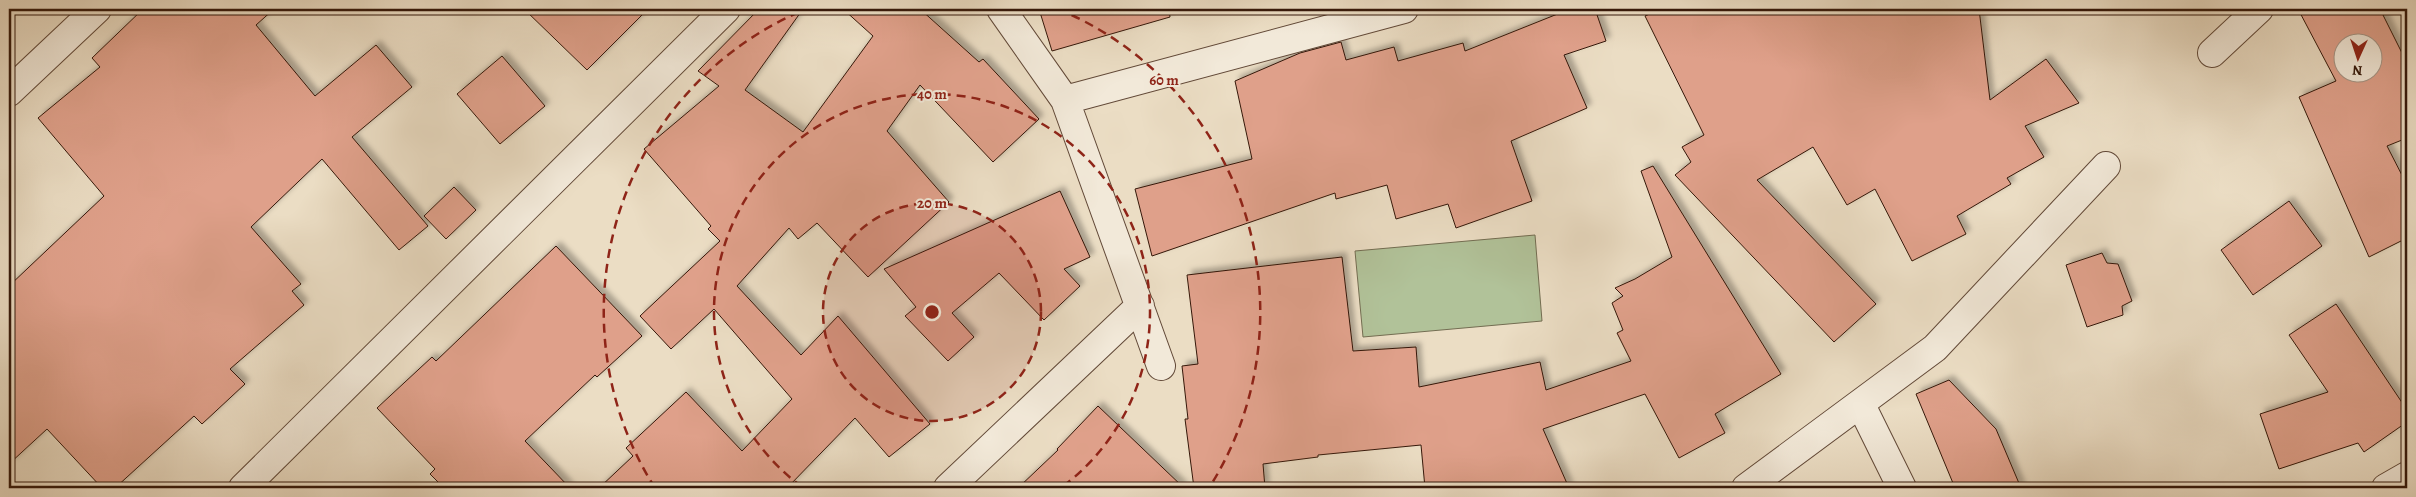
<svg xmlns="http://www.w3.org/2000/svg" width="2416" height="497" font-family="Alegreya,serif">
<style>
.green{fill:#b1c299;stroke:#736d52}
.building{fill:#dfa08a;stroke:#35180a;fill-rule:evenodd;filter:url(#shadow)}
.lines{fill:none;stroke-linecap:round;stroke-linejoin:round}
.street-casing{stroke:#624938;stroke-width:30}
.street{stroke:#f2e9d9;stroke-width:28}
.ring{fill:none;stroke:#8f2418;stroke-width:2.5;stroke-dasharray:9 6}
.centre{fill:#8f2418;stroke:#f2e9d9;stroke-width:2.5}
.ring-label{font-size:15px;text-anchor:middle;font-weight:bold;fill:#8f2418;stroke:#f2e9d9;stroke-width:4;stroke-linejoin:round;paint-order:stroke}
</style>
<defs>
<filter id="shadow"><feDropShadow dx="4.5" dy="-4.5" stdDeviation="2.5" flood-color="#0004"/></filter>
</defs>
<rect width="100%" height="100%" fill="#ebddc4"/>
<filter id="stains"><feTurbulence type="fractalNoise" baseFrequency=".004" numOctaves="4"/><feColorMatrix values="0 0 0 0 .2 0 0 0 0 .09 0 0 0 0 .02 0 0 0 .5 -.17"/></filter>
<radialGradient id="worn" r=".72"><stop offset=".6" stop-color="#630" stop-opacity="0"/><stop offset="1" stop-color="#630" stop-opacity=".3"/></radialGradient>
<path class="green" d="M 1535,235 L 1542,321 L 1363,337 L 1355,251 Z"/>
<path class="building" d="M 143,9 L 274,9 L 256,25 L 315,96 L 376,45 L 412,87 L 352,137 L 428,226 L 399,250 L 322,159 L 251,227 L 301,284 L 292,291 L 304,305 L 230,369 L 245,384 L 202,424 L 194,416 L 115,488 L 102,488 L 47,429 L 9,464 L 9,286 L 104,196 L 38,118 L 100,67 L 92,58 Z
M 524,9 L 648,9 L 587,70 Z
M 759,9 L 803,9 L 745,90 L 803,132 L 873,36 L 843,9 L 920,9 L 979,62 L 983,59 L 1039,119 L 993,162 L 920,85 L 887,131 L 949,202 L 868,277 L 817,223 L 798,239 L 789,228 L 737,286 L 801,355 L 838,316 L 930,424 L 889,457 L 855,418 L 787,488 L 599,488 L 633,456 L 626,448 L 686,392 L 742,451 L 792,399 L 714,309 L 671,349 L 640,316 L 720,241 L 708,229 L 711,226 L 644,149 L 719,86 L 698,71 Z
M 1039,9 L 1169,9 L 1170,17 L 1052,51 Z
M 1570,9 L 1595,9 L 1606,41 L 1564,55 L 1587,108 L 1511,141 L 1532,201 L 1456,228 L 1448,204 L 1396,219 L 1387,185 L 1336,199 L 1335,193 L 1152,256 L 1135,189 L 1252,159 L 1235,81 L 1300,53 L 1341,42 L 1346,60 L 1394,47 L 1398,61 L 1463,43 L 1465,51 Z
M 1661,9 L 1979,9 L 1990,100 L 2046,59 L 2079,103 L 2025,126 L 2044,157 L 2007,178 L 2011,184 L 1957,216 L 1966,234 L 1912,261 L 1875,189 L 1847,205 L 1813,147 L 1757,180 L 1876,304 L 1834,342 L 1675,175 L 1691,162 L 1682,147 L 1704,135 L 1645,16 Z
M 2298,9 L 2380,9 L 2407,63 L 2407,138 L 2387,146 L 2407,185 L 2407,238 L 2369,257 L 2299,97 L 2336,81 ZM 2344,42 L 2374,42 L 2374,72 L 2344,72 Z
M 502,56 L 545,106 L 500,144 L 457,94 Z
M 1653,166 L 1781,374 L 1715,414 L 1725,433 L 1679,458 L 1645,394 L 1543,429 L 1569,488 L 1425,488 L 1421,445 L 1318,455 L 1318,457 L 1263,464 L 1265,488 L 1194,488 L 1185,419 L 1188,419 L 1182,366 L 1198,364 L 1187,275 L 1342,257 L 1353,351 L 1416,347 L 1419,387 L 1540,362 L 1546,390 L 1631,361 L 1617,333 L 1623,330 L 1612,303 L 1623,296 L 1615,288 L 1635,279 L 1672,257 L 1641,171 Z
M 454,187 L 476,210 L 446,239 L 424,216 Z
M 1060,191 L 1090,257 L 1064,269 L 1080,286 L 1044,320 L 999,273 L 952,313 L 974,337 L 948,361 L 905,316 L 916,307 L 884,269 Z
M 2289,201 L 2322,246 L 2253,295 L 2221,250 Z
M 556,246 L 642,336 L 597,377 L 595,375 L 525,441 L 570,488 L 444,488 L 430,474 L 435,469 L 377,408 L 432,357 L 436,361 Z
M 2102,253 L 2107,263 L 2118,264 L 2132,301 L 2122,306 L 2123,315 L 2087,327 L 2066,265 Z
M 2336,304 L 2407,410 L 2407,422 L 2364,452 L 2358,443 L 2279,469 L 2260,414 L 2328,392 L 2289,335 Z
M 1949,380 L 1996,429 L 2021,488 L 1955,488 L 1916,394 Z
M 1098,406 L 1184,488 L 1018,488 L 1058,450 L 1057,449 Z"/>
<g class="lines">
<defs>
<path id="street" d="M 1001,9 L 1065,100 L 1161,366
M 2212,53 L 2259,9
M 9,92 L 97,9
M 1065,100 L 1404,9
M 1861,405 L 1902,488
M 243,488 L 726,9
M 948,488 L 1140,306
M 1746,488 L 1935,348 L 2106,166
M 2386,488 L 2407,476"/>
</defs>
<use href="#street" class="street-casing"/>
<use href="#street" class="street"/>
</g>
<circle cx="932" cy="312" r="109" fill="#8f2418" fill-opacity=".12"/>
<g class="ring">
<circle cx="932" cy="312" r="109"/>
<path d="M802 487A218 218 0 1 1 1062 487"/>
<path d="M655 488A328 328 0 0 1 806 9M1058 9A328 328 0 0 1 1209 488"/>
</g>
<circle cx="932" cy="312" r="8" class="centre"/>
<g class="ring-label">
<text x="1164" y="85">60 m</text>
<text x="932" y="99">40 m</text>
<text x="932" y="208">20 m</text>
</g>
<rect width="2416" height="497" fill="none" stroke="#ebddc4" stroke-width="30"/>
<rect x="10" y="10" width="2396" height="477" fill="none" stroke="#35180a" stroke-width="2.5"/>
<rect x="15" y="15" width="2386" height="467" fill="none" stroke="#35180a"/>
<g transform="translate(2358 58) rotate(183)"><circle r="24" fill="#f2e9d9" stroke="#a69586"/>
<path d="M0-4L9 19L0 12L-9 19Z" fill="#8f2418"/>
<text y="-8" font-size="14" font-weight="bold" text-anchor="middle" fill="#35180a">N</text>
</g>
<rect width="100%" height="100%" filter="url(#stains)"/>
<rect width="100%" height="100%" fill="url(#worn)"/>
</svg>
